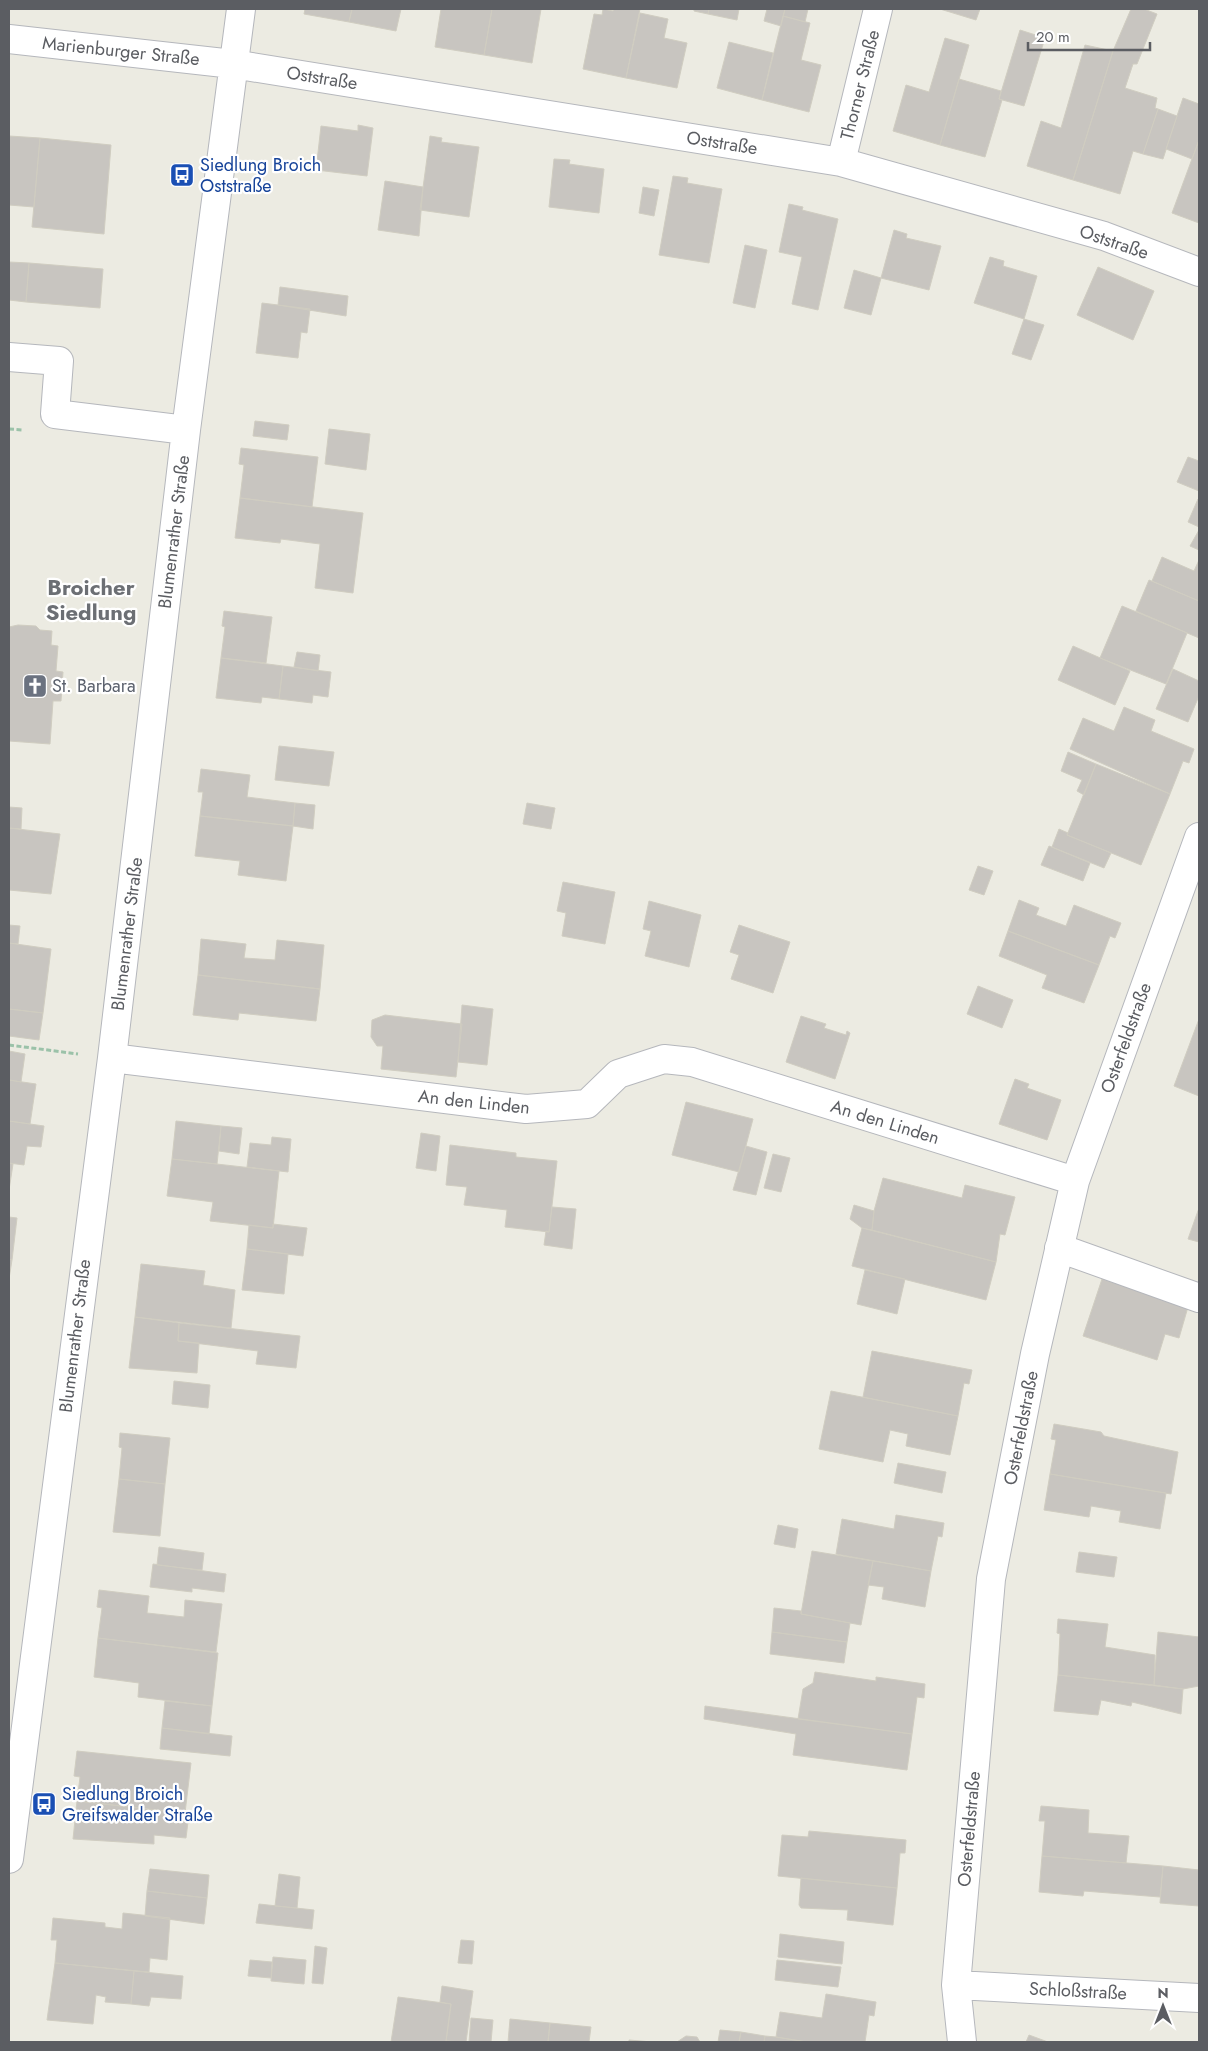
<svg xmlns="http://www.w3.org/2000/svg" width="1208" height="2051" font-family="Jost,sans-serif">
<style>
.building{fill:#c8c5c0;stroke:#d0cdc1}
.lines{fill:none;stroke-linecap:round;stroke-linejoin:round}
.minor-casing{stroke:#b5b7bc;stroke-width:30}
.path{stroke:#9bc2a9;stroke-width:3;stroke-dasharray:5 2.5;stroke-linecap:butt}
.minor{stroke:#fff;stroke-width:28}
.labels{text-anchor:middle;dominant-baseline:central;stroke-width:4.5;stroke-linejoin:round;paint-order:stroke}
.street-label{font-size:18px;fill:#5b5d62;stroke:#fff}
.transit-label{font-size:18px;fill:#164399;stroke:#fff;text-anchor:start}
.worship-label{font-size:18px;fill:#5b616d;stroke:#fff;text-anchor:start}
.district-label{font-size:22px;font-weight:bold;fill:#6c6f74;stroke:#fff}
</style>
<rect width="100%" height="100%" fill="#ecebe2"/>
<path class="building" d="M 305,9 L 352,9 L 349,22 L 304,14 Z
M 352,9 L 401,9 L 396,31 L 349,22 Z
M 441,9 L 492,9 L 484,55 L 435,47 Z
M 492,9 L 541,9 L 532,63 L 484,55 Z
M 603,9 L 613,11 L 614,9 L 640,9 L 626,78 L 583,69 L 594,14 L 602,15 Z
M 694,9 L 709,9 L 708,14 L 694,11 Z
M 709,9 L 739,9 L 737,20 L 708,14 Z
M 767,9 L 785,9 L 781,26 L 764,21 Z
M 785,9 L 808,9 L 805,22 L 783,16 Z
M 940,9 L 980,9 L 976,20 Z
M 1131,9 L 1144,9 L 1157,14 L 1137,64 L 1133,64 L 1125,88 L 1157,98 L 1155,108 L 1158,109 L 1143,154 L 1133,151 L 1120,194 L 1073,180 L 1113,51 Z
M 640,13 L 668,19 L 664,38 L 687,43 L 677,88 L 626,78 Z
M 783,16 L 810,23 L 801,60 L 821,65 L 809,112 L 762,100 Z
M 1020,30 L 1045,38 L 1024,106 L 999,99 Z
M 945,38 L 969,45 L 940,145 L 893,131 L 906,85 L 929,92 Z
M 729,42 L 773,53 L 762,100 L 717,88 Z
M 1085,45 L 1113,51 L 1073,180 L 1027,166 L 1041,121 L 1061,128 Z
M 959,79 L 1001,91 L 999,99 L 1002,100 L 985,157 L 940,145 Z
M 1183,98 L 1199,104 L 1199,140 L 1192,159 L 1166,149 Z
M 1158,109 L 1177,116 L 1163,159 L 1143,154 Z
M 358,125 L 373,128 L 367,176 L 316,170 L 321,126 L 358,131 Z
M 9,136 L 40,138 L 34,207 L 9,205 Z
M 430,136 L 442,138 L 441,142 L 479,147 L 469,217 L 420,210 Z
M 40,138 L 111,145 L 104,234 L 32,227 Z
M 1199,140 L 1199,223 L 1172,213 Z
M 554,159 L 570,160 L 569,164 L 604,169 L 599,213 L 549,207 Z
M 673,176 L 688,178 L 687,183 L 722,189 L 709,263 L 659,255 Z
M 385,181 L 423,187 L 419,236 L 378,230 Z
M 643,187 L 659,190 L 654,216 L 639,213 Z
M 789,204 L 803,207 L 802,210 L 838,219 L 818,310 L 792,304 L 802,257 L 779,252 Z
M 894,230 L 907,234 L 906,238 L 941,246 L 929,290 L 881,278 Z
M 745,245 L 767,250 L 755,308 L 733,303 Z
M 990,257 L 1004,261 L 1003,266 L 1037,276 L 1024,319 L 974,303 Z
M 9,262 L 29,263 L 26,302 L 9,300 Z
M 29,263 L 103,269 L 100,308 L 26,302 Z
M 1098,267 L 1154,291 L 1133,340 L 1077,315 Z
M 854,270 L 881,278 L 871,315 L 844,308 Z
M 280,287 L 348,296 L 346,316 L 278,305 Z
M 262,303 L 310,309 L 307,333 L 301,332 L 298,358 L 256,353 Z
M 1024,319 L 1044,325 L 1031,360 L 1012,354 Z
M 255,421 L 289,425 L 287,440 L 253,436 Z
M 329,429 L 370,434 L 366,470 L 325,464 Z
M 241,448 L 318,457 L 312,507 L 240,498 L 244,465 L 239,464 Z
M 1188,457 L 1199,461 L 1199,491 L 1177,482 Z
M 240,498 L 363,513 L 353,593 L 315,588 L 320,544 L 281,539 L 280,543 L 235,538 Z
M 1198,499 L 1199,500 L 1199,527 L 1188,522 Z
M 1199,530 L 1199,550 L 1190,546 Z
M 1162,557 L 1194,571 L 1199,560 L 1199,601 L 1152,581 Z
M 1149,580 L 1199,601 L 1199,638 L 1136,611 Z
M 1122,606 L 1187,633 L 1166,684 L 1100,658 Z
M 224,611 L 272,617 L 266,663 L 221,658 L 225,627 L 222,626 Z
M 18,625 L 36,626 L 40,630 L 52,631 L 51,645 L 58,646 L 56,671 L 63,672 L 61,701 L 53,701 L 50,744 L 9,741 L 9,627 Z
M 1073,646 L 1130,671 L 1115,705 L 1058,680 Z
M 297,652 L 320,655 L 318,671 L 294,667 Z
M 221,658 L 283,666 L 279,699 L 262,697 L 261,703 L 216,698 Z
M 283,666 L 331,672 L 328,697 L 313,695 L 312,703 L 279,699 Z
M 1173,669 L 1199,681 L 1199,696 L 1188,722 L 1156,709 Z
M 1124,707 L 1155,720 L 1151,731 L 1194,749 L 1189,763 L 1183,761 L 1170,794 L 1070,749 L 1083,718 L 1114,731 Z
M 279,746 L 334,752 L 329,786 L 275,780 Z
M 1068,752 L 1096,764 L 1084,795 L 1077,791 L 1082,780 L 1061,771 Z
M 1096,764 L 1170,794 L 1141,865 L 1067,835 Z
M 201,769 L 250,775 L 247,797 L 295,803 L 293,826 L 200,816 L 203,792 L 198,792 Z
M 295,803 L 315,805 L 313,829 L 293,826 Z
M 527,803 L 555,808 L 551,829 L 523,824 Z
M 9,807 L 22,808 L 21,829 L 9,828 Z
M 200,816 L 293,826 L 286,881 L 238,875 L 240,861 L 195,856 Z
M 9,828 L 60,834 L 51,894 L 9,890 Z
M 1059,829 L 1068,833 L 1067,835 L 1111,853 L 1104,868 L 1052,847 Z
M 1049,846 L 1090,863 L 1083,881 L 1041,865 Z
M 978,866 L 993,871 L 984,895 L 969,890 Z
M 563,882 L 615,892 L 605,944 L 562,936 L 566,913 L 557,911 Z
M 1019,900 L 1039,908 L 1036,915 L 1066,926 L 1074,905 L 1121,923 L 1115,938 L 1110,936 L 1099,965 L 1008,931 Z
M 649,901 L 701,915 L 689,967 L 645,956 L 651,931 L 643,929 Z
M 9,925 L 20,926 L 18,944 L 9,943 Z
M 739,925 L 790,942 L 773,993 L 731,979 L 739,955 L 730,952 Z
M 1008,931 L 1099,965 L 1084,1003 L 1042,988 L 1047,975 L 999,956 Z
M 201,939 L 246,944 L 244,958 L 275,960 L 277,940 L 324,945 L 320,989 L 198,975 Z
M 9,943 L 51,949 L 43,1013 L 9,1009 Z
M 198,975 L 320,989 L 316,1021 L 239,1013 L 238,1020 L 193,1015 Z
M 978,986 L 1013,1000 L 1002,1028 L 967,1014 Z
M 462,1005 L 493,1009 L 487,1065 L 458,1062 Z
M 9,1009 L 43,1013 L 39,1040 L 9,1036 Z
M 385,1015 L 462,1024 L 456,1077 L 381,1069 L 383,1046 L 377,1046 L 371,1037 L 372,1020 Z
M 801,1016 L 826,1024 L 824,1028 L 846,1035 L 847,1031 L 850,1033 L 835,1079 L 786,1062 Z
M 1199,1019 L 1199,1096 L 1174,1086 Z
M 9,1051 L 25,1054 L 21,1082 L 9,1080 Z
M 1015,1079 L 1029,1084 L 1027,1088 L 1061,1100 L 1047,1140 L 999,1124 Z
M 9,1080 L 36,1084 L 30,1124 L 9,1121 Z
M 686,1102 L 753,1119 L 739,1172 L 672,1155 Z
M 9,1121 L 44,1126 L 41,1147 L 27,1146 L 24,1165 L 9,1163 Z
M 176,1121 L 221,1126 L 217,1164 L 172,1159 Z
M 221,1126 L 242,1128 L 239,1154 L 219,1151 Z
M 421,1133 L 440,1136 L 436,1171 L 416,1168 Z
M 272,1137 L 291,1139 L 288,1172 L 247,1167 L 250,1143 L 271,1145 Z
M 450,1145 L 516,1153 L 516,1157 L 557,1161 L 549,1232 L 505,1227 L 507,1210 L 464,1205 L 467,1187 L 446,1185 Z
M 746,1146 L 767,1152 L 756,1195 L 733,1190 Z
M 773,1154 L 790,1158 L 781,1192 L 764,1188 Z
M 172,1159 L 279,1171 L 273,1228 L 210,1221 L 213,1202 L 167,1196 Z
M 9,1163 L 13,1164 L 9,1190 Z
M 883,1178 L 962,1198 L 965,1185 L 1015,1197 L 1005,1235 L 1000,1234 L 996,1262 L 872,1230 L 874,1211 Z
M 854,1205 L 874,1211 L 872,1230 L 862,1228 L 850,1219 Z
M 552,1207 L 576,1209 L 572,1249 L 544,1245 L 546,1231 L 549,1232 Z
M 1199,1208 L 1199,1242 L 1188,1239 Z
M 9,1217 L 17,1218 L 12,1260 L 9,1259 Z
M 273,1224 L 307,1228 L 303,1256 L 247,1249 L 249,1225 L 273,1228 Z
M 862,1228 L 996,1262 L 986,1300 L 852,1266 Z
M 247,1249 L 288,1254 L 284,1294 L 242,1290 Z
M 9,1259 L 12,1260 L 9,1279 Z
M 141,1264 L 205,1271 L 203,1285 L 235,1290 L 231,1328 L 135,1317 Z
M 865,1270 L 905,1279 L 897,1314 L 857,1304 Z
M 1102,1279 L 1188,1307 L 1179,1338 L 1165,1334 L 1157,1360 L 1083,1336 Z
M 135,1317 L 179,1323 L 178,1341 L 199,1343 L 197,1373 L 129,1368 Z
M 179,1323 L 300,1336 L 296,1368 L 256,1364 L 258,1351 L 178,1341 Z
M 872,1351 L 972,1370 L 969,1384 L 964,1383 L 958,1416 L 863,1397 Z
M 174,1381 L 210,1385 L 208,1408 L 172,1404 Z
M 831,1391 L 958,1416 L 950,1455 L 906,1446 L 908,1434 L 890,1430 L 883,1462 L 819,1449 Z
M 1054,1424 L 1101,1432 L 1104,1436 L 1178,1452 L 1171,1494 L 1050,1474 L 1056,1440 L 1051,1439 Z
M 120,1433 L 170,1438 L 165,1484 L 119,1479 L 122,1448 L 119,1447 Z
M 898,1463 L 946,1472 L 942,1493 L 894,1483 Z
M 1050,1474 L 1166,1493 L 1160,1529 L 1119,1522 L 1121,1511 L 1091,1506 L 1089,1517 L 1044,1510 Z
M 119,1479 L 165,1484 L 160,1536 L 113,1532 Z
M 896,1515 L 944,1523 L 942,1537 L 938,1536 L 931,1571 L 836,1554 L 842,1519 L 894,1529 Z
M 778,1525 L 798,1529 L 795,1548 L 774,1544 Z
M 159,1547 L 204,1553 L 202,1570 L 157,1565 Z
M 812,1551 L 873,1561 L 861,1625 L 801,1614 Z
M 1079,1552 L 1117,1557 L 1114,1577 L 1076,1572 Z
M 873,1561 L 931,1571 L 925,1607 L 882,1599 L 884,1587 L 868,1585 Z
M 153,1564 L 226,1574 L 224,1592 L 192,1588 L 192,1592 L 150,1587 Z
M 99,1590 L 149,1596 L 147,1613 L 184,1617 L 185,1600 L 222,1604 L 216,1652 L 98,1638 L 102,1608 L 97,1607 Z
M 774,1608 L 801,1611 L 801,1614 L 850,1623 L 847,1642 L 772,1632 Z
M 1058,1619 L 1108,1624 L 1105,1647 L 1155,1655 L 1154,1685 L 1058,1675 L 1060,1634 L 1057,1633 Z
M 772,1632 L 847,1642 L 844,1663 L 770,1654 Z
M 1158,1632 L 1199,1637 L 1199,1686 L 1183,1689 L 1154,1685 Z
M 98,1638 L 218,1653 L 212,1706 L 138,1697 L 139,1683 L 94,1677 Z
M 815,1672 L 876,1681 L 876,1677 L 925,1684 L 924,1698 L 917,1697 L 912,1734 L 798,1719 L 803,1689 L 813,1683 Z
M 1058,1675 L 1183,1689 L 1181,1714 L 1132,1702 L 1131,1706 L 1101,1700 L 1098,1715 L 1054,1711 Z
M 165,1701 L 212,1706 L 209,1734 L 162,1728 Z
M 705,1706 L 912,1734 L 907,1770 L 793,1755 L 796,1734 L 704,1719 Z
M 162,1728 L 232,1736 L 230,1756 L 160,1749 Z
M 77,1751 L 191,1763 L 185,1813 L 77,1801 L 80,1777 L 74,1776 Z
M 77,1801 L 189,1814 L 186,1838 L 154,1835 L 154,1844 L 73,1839 Z
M 1041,1806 L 1089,1810 L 1088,1833 L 1129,1836 L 1126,1863 L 1042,1856 L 1045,1821 L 1039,1821 Z
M 809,1831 L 906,1840 L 905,1853 L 900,1853 L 897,1888 L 778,1876 L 782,1835 L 808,1837 Z
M 1042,1856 L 1163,1866 L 1160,1897 L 1084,1891 L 1083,1896 L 1039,1892 Z
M 1163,1866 L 1199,1870 L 1199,1906 L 1160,1903 Z
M 150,1869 L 209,1875 L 207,1898 L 147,1891 Z
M 279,1874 L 300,1877 L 297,1908 L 275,1906 Z
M 801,1878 L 897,1888 L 893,1925 L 847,1920 L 848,1910 L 801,1908 L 799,1905 Z
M 147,1891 L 207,1898 L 204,1924 L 145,1916 Z
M 259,1904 L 314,1910 L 312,1929 L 256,1923 Z
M 123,1913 L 170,1918 L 167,1960 L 150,1958 L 149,1972 L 55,1963 L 57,1940 L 51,1940 L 53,1918 L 105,1923 L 105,1927 L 122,1929 Z
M 780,1934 L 844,1942 L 842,1964 L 778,1957 Z
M 461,1940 L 474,1941 L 472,1964 L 458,1963 Z
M 315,1946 L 327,1948 L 323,1984 L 312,1983 Z
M 273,1957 L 306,1960 L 304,1984 L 271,1981 Z
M 250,1960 L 272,1962 L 271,1978 L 248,1976 Z
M 777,1960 L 841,1967 L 838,1987 L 775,1980 Z
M 55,1963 L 134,1971 L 131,2004 L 105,2002 L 106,1997 L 96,1995 L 93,2024 L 47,2020 Z
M 134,1971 L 183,1976 L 181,1999 L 151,1997 L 149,2006 L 131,2004 Z
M 442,1986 L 473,1991 L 466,2042 L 446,2041 L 451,2004 L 440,2002 Z
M 826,1994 L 876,2002 L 874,2016 L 869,2015 L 865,2042 L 807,2042 L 776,2037 L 780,2012 L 822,2018 Z
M 398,1997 L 451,2004 L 446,2042 L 391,2042 Z
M 471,2018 L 493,2020 L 491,2042 L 469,2042 Z
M 510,2019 L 550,2023 L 548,2042 L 508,2042 Z
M 550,2023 L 591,2027 L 589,2042 L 548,2042 Z
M 720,2030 L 741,2032 L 739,2042 L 718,2042 Z
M 741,2032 L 765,2036 L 764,2042 L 739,2042 Z
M 1029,2035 L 1048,2042 L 1026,2042 Z
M 686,2036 L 697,2037 L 700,2042 L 677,2042 Z
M 765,2036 L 776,2037 L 807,2042 L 764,2042 Z
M 629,2040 L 652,2042 L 629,2042 Z"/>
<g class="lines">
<defs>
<path id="minor" d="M 9,39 L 233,64 L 841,162 L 1104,236 L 1199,272
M 841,162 L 878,9
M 9,357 L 59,361 L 55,414 L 186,430
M 112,1058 L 526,1109 L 587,1104 L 618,1074 L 664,1059 L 692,1062 L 1075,1181
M 1059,1248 L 1199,1298
M 9,1859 L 112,1058 L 186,430 L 241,9
M 956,1985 L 1199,1998
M 962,2042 L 956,1985 L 991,1579 L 1035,1354 L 1075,1181 L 1199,837"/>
</defs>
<use href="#minor" class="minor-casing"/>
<path class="path" d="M 9,429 L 23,430
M 9,1045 L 78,1054"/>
<use href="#minor" class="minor"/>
</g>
<defs>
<symbol id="bus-square" viewBox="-11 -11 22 22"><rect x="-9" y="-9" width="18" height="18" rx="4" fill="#1a4fb4" stroke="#fff"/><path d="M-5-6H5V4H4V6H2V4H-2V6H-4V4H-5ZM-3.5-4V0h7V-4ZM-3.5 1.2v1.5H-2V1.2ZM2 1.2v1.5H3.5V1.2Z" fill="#fff"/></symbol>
<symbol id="church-square" viewBox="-11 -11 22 22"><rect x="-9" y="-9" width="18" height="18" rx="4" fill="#6b7280" stroke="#fff"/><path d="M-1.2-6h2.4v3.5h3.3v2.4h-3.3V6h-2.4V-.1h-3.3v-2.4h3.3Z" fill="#fff"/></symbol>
</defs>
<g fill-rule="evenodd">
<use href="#bus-square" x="168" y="161" width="28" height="28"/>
<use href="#church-square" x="21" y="672" width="28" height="28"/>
<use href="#bus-square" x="30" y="1790" width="28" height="28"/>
</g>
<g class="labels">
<g class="street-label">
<text transform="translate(121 51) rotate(6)">Marienburger Straße</text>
<text transform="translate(322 78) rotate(9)">Oststraße</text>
<text transform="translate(860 85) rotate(-76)">Thorner Straße</text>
<text transform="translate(722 143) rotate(9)">Oststraße</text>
<text transform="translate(1114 242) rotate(19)">Oststraße</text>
<text transform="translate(174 532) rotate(-83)">Blumenrather Straße</text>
<text transform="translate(127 934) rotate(-83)">Blumenrather Straße</text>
<text transform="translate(1126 1038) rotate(-70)">Osterfeldstraße</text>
<text transform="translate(474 1102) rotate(6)">An den Linden</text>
<text transform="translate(885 1122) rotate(17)">An den Linden</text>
<text transform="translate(75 1336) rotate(-83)">Blumenrather Straße</text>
<text transform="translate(1021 1428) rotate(-79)">Osterfeldstraße</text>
<text transform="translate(969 1829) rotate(-85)">Osterfeldstraße</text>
<text transform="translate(1078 1991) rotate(3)">Schloßstraße</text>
</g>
<g class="transit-label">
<text x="200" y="165">Siedlung Broich<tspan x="200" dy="21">Oststraße</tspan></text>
<text x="62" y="1794">Siedlung Broich<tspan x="62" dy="21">Greifswalder Straße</tspan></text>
</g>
<g class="worship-label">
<text x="52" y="686">St. Barbara</text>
</g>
<g class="district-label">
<text x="91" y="587">Broicher<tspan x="91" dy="25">Siedlung</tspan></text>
</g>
</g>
<rect width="1208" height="2051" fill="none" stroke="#5b5d62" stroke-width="20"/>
<g transform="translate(1163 2006)" stroke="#ffffff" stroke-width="4" paint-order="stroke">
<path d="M0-4L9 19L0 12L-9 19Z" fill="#5b5d62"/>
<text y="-8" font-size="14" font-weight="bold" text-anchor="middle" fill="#5b5d62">N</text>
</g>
<path d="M1028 42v8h122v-8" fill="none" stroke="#5b5d62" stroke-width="2.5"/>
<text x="1036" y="42" font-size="15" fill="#5b5d62" stroke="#ffffff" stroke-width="4" paint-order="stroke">20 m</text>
</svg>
